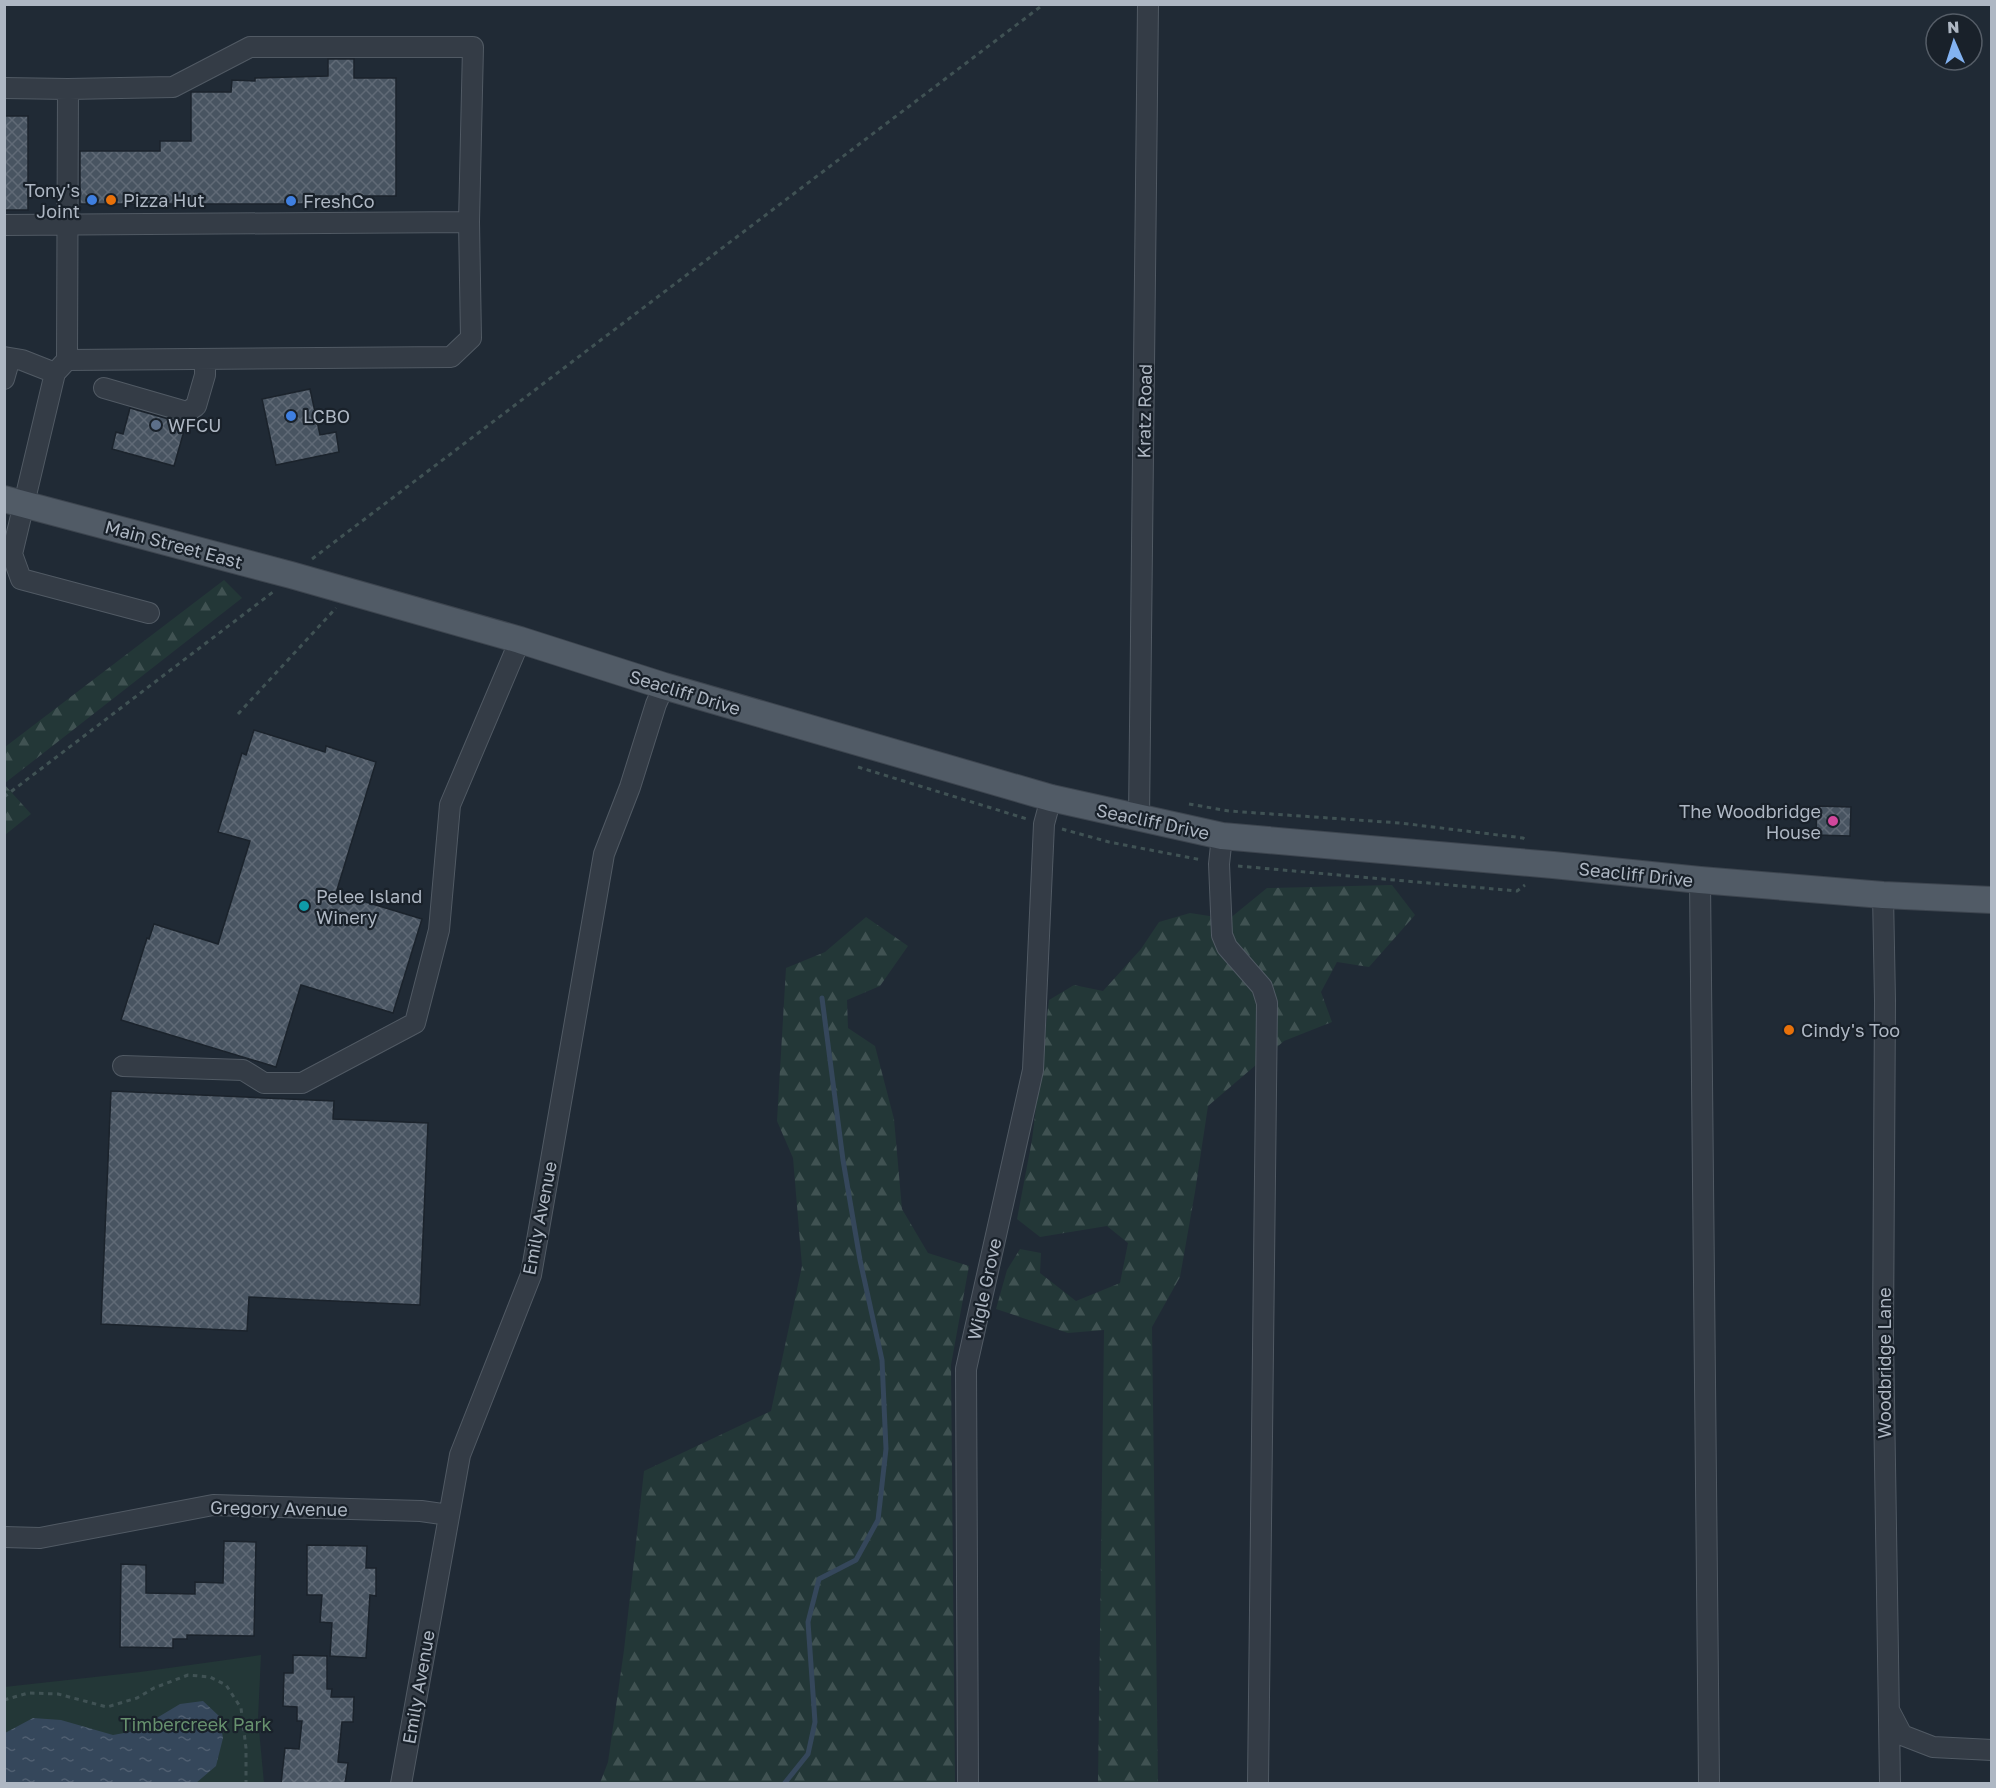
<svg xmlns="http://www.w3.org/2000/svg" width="1996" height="1788" font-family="'Golos Text',sans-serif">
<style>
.forest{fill:url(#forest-firs)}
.park{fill:#233737}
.water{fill:url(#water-ripples)}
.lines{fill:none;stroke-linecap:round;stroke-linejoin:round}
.stream{stroke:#35475b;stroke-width:5}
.building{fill:url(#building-cross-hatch);stroke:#1b232c;stroke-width:1.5}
.minor-casing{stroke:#515a64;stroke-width:22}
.major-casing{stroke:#3d454f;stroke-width:28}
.path{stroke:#405254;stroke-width:3;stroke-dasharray:4.5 4.5;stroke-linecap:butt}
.minor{stroke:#343c46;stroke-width:20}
.major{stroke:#515b66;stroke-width:26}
.shop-dot{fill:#3f7fe0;stroke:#19212a;stroke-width:2}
.food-dot{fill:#e8710a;stroke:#19212a;stroke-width:2}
.service-dot{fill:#5c6f8a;stroke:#19212a;stroke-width:2}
.hotel-dot{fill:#d1479c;stroke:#19212a;stroke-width:2}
.culture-dot{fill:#0f9aa8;stroke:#19212a;stroke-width:2}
.labels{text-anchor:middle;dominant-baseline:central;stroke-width:4.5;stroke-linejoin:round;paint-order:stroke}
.poi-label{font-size:18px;fill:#aeb7c3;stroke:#19212a;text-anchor:start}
.street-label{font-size:18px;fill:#aeb7c3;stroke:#19212a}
.park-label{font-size:18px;fill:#67916e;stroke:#19212a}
</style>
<defs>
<pattern id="forest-firs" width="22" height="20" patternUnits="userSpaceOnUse" patternTransform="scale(1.5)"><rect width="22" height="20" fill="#233737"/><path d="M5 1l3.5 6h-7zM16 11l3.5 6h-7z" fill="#405252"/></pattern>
<pattern id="water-ripples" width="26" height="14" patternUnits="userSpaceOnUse" patternTransform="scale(1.5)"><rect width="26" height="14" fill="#35475b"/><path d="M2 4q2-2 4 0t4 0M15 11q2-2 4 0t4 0" fill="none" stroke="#505f71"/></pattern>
<pattern id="building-cross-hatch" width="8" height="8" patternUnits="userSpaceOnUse" patternTransform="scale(1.5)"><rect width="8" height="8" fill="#485461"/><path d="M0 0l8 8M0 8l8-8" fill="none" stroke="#606a76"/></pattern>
</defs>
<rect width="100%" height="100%" fill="#202a35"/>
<path class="forest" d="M 224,580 L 242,598 L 5,783 L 5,747 Z
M 4,784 L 31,814 L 5,835 L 4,835 Z
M 1392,885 L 1415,915 L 1369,967 L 1337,962 L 1321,992 L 1332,1022 L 1284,1041 L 1208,1106 L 1195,1192 L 1180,1277 L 1152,1327 L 1158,1783 L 1098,1783 L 1104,1330 L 1068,1333 L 996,1309 L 1007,1270 L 1020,1249 L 1041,1253 L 1040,1273 L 1076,1301 L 1120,1283 L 1128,1243 L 1107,1226 L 1040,1237 L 1017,1219 L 1032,1140 L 1049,1000 L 1074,985 L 1103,991 L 1141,949 L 1159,922 L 1190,913 L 1229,919 L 1267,888 Z
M 866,917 L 908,946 L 880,986 L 847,1000 L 848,1028 L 875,1046 L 894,1119 L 902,1209 L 928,1253 L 969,1266 L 951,1365 L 955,1783 L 600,1783 L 608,1762 L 624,1650 L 644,1471 L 771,1411 L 802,1266 L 793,1158 L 777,1121 L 786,968 L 825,952 Z"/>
<path class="park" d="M 261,1655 L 258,1719 L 264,1783 L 5,1783 L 4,1687 L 140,1672 Z"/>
<path class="water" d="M 203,1701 L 219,1716 L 223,1738 L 216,1766 L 196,1783 L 5,1783 L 5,1733 L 33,1718 L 61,1720 L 113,1735 L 135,1731 L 180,1704 Z"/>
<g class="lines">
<path class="stream" d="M 784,1784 L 808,1754 L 815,1722 L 808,1622 L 819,1579 L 856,1560 L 878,1520 L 886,1449 L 882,1360 L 860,1260 L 843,1160 L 822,998"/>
</g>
<path class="building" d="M 328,59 L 354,59 L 354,78 L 396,78 L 396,196 L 313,196 L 313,204 L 80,204 L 80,151 L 160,151 L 160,141 L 191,141 L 191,92 L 231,92 L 232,80 L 255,81 L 255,78 L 328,76 Z
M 4,116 L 28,116 L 28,210 L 4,210 Z
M 310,389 L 320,435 L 336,432 L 339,452 L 276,465 L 262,399 Z
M 130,408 L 186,424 L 174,466 L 112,449 L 116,432 L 123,434 Z
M 254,730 L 325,752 L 326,746 L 376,762 L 336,893 L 422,919 L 393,1013 L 301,985 L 276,1067 L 121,1020 L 147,938 L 149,939 L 154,924 L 218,944 L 250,841 L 218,832 L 242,753 L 246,755 Z
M 1817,806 L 1851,807 L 1850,836 L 1816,835 Z
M 111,1091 L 334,1101 L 333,1119 L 428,1123 L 420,1305 L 249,1297 L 247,1331 L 101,1324 Z
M 224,1541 L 256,1542 L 254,1636 L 187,1635 L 187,1639 L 173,1639 L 173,1648 L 120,1647 L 121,1564 L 146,1565 L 146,1593 L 195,1594 L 195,1582 L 223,1583 Z
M 307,1545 L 367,1546 L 366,1568 L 376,1568 L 376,1596 L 370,1595 L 366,1658 L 330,1656 L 332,1623 L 320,1622 L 322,1595 L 307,1595 Z
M 293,1655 L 327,1656 L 327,1689 L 332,1689 L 331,1697 L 354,1697 L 353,1722 L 342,1722 L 338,1762 L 348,1763 L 345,1784 L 281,1784 L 285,1748 L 299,1749 L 302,1721 L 297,1721 L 297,1707 L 283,1706 L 284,1673 L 293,1673 Z"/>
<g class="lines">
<defs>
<path id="minor" d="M 4,88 L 68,89
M 4,225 L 469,222
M 4,357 L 22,360 L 55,373
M 67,360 L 68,89 L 173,87 L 250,47 L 473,47 L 469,222 L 471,338 L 451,357 L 67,360 L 55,373 L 12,554 L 21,579 L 149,613
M 4,379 L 10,358
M 104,388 L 187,412 L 196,406 L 205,375 L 205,359
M 1139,818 L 1148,4
M 1222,836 L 1219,864 L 1222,935 L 1227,947 L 1262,987 L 1267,1003 L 1258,1784
M 1700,880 L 1709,1784
M 1883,895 L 1885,1001 L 1883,1336 L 1890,1784
M 123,1066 L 243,1070 L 264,1083 L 302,1083 L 415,1023 L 439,930 L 450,805 L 520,640
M 4,1537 L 40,1538 L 213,1505 L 421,1511 L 449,1515
M 1890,1712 L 1902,1735 L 1933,1747 L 1992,1750
M 401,1784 L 460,1455 L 531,1275 L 604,854 L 630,787 L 656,704 L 664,686
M 968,1784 L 966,1369 L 1033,1070 L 1044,824 L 1051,798"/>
<path id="major" d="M 4,499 L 291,575 L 520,640 L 664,686 L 1051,798 L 1222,836 L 1553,865 L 1700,880 L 1883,895 L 1992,900"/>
</defs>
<use href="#minor" class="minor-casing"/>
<use href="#major" class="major-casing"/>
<path class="path" d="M 312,559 L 1044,4
M 238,714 L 336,608
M 858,767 L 1027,819
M 4,797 L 273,592
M 1189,804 L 1229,811 L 1400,823 L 1523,838 L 1527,841
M 1062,829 L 1109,842 L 1202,860
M 1238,866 L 1517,891 L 1525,885
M 4,1700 L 28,1693 L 58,1694 L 107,1707 L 137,1698 L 154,1688 L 188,1675 L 210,1677 L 226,1685 L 241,1708 L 246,1748 L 246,1784"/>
<use href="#minor" class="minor"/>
<use href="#major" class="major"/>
</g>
<g class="shop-dot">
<circle cx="92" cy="200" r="6"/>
<circle cx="291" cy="201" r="6"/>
<circle cx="291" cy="416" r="6"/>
</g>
<g class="food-dot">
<circle cx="111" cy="200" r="6"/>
<circle cx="1789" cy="1030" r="6"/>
</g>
<circle class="service-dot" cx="156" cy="425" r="6"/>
<circle class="hotel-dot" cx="1833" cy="821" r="6"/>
<circle class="culture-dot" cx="304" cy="906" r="6"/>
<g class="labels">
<g class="poi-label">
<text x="80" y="190" text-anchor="end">Tony's<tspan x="80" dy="21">Joint</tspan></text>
<text x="123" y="200">Pizza Hut</text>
<text x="303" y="201">FreshCo</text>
<text x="303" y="416">LCBO</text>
<text x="168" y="425">WFCU</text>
<text x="1821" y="811" text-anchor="end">The Woodbridge<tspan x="1821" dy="21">House</tspan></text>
<text x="316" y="896">Pelee Island<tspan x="316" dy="21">Winery</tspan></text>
<text x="1801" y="1030">Cindy's Too</text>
</g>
<g class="street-label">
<text transform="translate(1144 411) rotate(-89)">Kratz Road</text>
<text transform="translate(174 544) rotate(15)">Main Street East</text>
<text transform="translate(685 692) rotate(17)">Seacliff Drive</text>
<text transform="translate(1153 821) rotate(12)">Seacliff Drive</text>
<text transform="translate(1636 874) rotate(6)">Seacliff Drive</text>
<text transform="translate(539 1218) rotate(-79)">Emily Avenue</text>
<text transform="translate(984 1289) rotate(-78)">Wigle Grove</text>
<text transform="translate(1884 1363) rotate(-90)">Woodbridge Lane</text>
<text transform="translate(279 1508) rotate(1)">Gregory Avenue</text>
<text transform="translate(418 1687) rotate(-80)">Emily Avenue</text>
</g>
<g class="park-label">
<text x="196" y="1724">Timbercreek Park</text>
</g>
</g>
<rect width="1996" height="1788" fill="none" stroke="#aeb7c3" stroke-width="12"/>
<g transform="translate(1954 42) rotate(357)"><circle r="28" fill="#19212a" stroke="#555d67" stroke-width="1.5"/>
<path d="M0-4.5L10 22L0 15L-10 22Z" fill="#83b3f2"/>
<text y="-9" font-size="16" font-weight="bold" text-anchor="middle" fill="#aeb7c3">N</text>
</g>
</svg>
